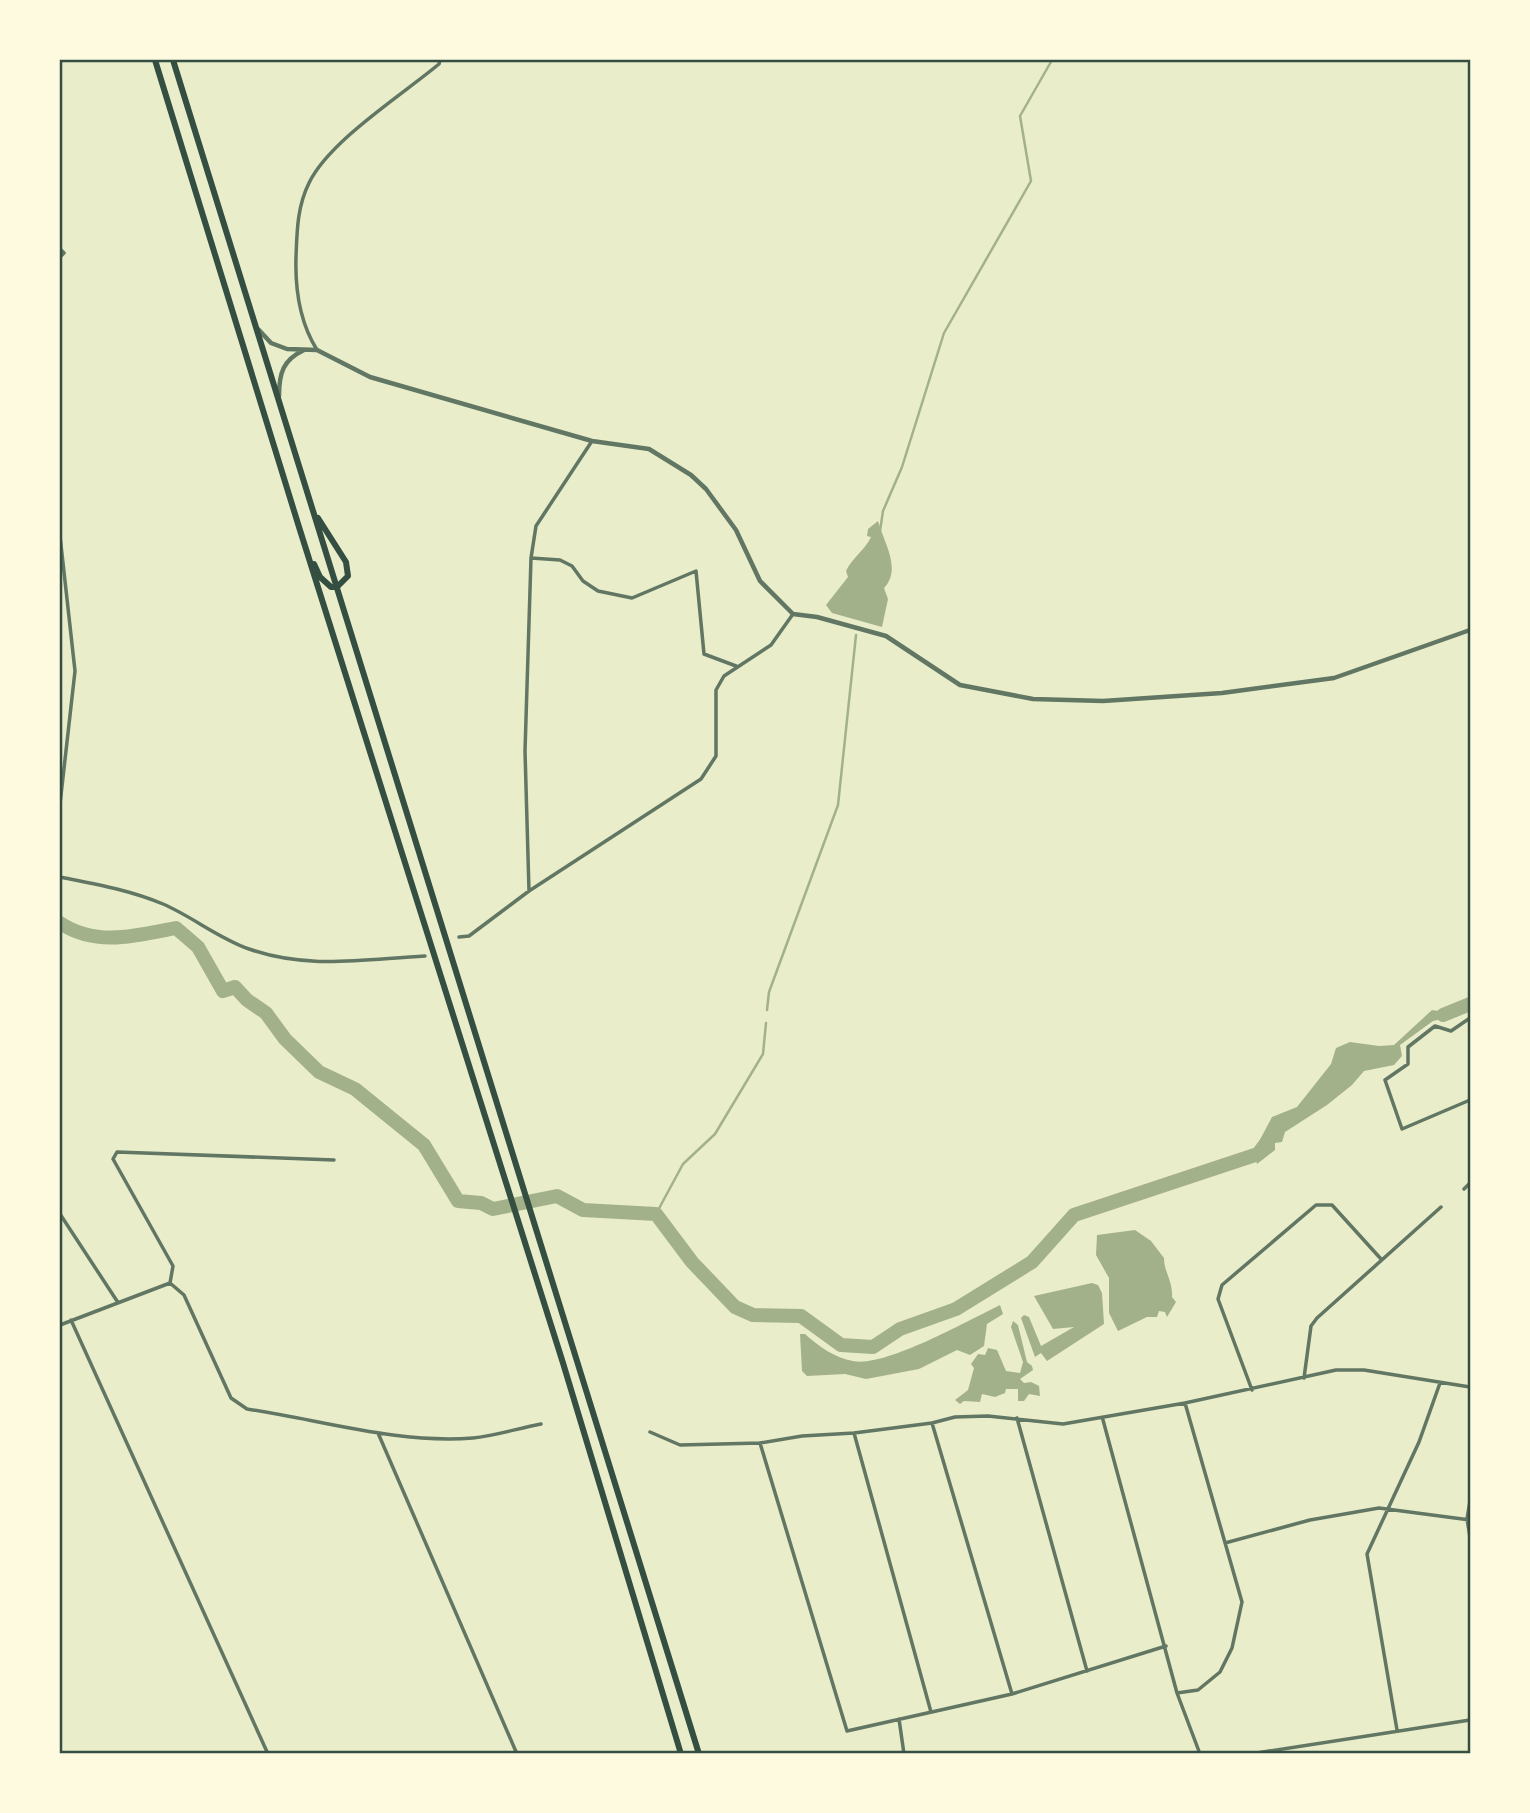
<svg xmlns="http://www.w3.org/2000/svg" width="1530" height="1813" font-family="'Fira Sans',sans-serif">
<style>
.water{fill:#a3b18a}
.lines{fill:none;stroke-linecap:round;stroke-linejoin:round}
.stream{stroke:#a3b18a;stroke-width:2.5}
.river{stroke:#a3b18a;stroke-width:14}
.minor{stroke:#617663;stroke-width:3.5}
.tertiary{stroke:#617663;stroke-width:4.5}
.trunk{stroke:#344e41;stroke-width:6}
.neatline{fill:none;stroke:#344e41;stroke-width:2.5}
</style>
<rect width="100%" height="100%" fill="#e9edc9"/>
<path class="water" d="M 878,521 C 884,543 902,569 884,588 L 888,599 L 882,627 L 832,613 L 826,605 L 848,577 L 846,571 C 852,558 865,550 871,537 L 867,536 L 868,529 Z
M 1462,1006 L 1455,1016 L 1433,1021 L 1400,1045 L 1402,1056 L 1394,1065 L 1364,1071 L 1352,1085 L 1327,1105 L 1285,1132 L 1282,1142 L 1275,1143 L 1275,1150 L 1257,1164 L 1254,1151 L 1272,1117 L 1297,1107 L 1331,1064 L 1336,1048 L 1350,1042 L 1379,1046 L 1394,1045 L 1432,1010 L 1444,1012 Z
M 1135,1230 L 1151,1241 L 1164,1258 C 1164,1272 1173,1281 1172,1297 L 1176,1302 L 1167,1317 L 1165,1312 L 1159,1311 L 1157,1317 L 1147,1317 L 1118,1331 L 1109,1313 L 1109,1278 L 1096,1255 L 1097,1235 Z
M 1092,1283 L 1098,1285 L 1102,1293 L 1104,1324 L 1047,1361 L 1041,1353 L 1035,1357 L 1021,1318 L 1024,1315 L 1029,1317 L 1041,1346 L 1074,1327 L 1053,1329 L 1034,1296 Z
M 1000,1305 L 1003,1314 L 987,1324 L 984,1346 L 970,1355 L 957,1350 L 919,1369 L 866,1379 L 845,1374 L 807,1376 L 802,1371 L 800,1334 L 805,1334 C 818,1346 835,1358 853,1361 C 884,1368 969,1320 1000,1305 Z
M 1013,1321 L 1018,1325 L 1027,1362 L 1032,1366 L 1033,1370 L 1020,1379 L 1024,1383 L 1031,1382 L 1039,1386 L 1040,1396 L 1029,1394 L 1024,1401 L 1018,1401 L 1018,1389 L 1006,1389 L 1005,1393 L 995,1397 L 982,1394 L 980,1402 L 964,1401 L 960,1404 L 955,1400 L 968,1390 L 974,1368 L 971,1364 L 978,1354 L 985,1355 L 988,1348 L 997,1350 L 1006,1371 L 1020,1373 L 1023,1362 L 1011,1327 Z"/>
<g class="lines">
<path class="stream" d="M 880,531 L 883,511 L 902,467 L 944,333 L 1031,181 L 1020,116 L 1052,60
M 767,1010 L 769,992 L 838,805 L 856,635
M 656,1214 L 683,1164 L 715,1134 L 763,1054 L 766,1023"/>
<path class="river" d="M 60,923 C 96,947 136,936 176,928 L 198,947 L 223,991 L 235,987 L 247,1000 L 266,1013 L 285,1039 L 319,1072 L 355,1089 L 424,1145 L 458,1201 L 481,1203 L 493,1209 L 557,1196 L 583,1210 L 656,1214 L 692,1262 L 735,1307 L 753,1315 L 801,1316 L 841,1345 L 873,1347 L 900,1329 L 956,1309 L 1032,1262 L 1074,1215 L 1258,1154 L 1267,1142
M 1443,1015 L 1470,1004"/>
<path class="minor" d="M 60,249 L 64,253 L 60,257
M 317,350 C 300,323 295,289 296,257 C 297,232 297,207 309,183 C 329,141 402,95 439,64 L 440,60
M 60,536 L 75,671 L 60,804
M 531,558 L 560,560 L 572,566 L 583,581 L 598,591 L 632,598 L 696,571 L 704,654 L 736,666
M 60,877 C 95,884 130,890 163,904 C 193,917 218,938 249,949 C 308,970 365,959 425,956
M 529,891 L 525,751 L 531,558 L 536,526 L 592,441
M 459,937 L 469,936 L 529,891 L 701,779 L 716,756 L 716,690 L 724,676 L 771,645 L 793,614
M 1470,1018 L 1451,1031 L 1435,1026 L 1408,1047 L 1408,1064 L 1385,1080 L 1402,1129 L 1470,1100
M 1464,1189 L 1470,1183
M 60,1214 L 117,1301
M 170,1283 L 173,1266 L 113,1159 L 117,1152 L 334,1160
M 71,1320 L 268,1754
M 60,1325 L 170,1283 L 184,1295 L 231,1398 L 247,1409 C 321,1420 397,1444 473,1438 C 495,1436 519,1428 541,1424
M 1304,1378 L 1311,1326 L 1317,1318 L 1441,1207
M 1252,1390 L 1218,1299 L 1222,1285 L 1316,1205 L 1332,1205 L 1381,1259
M 1017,1418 L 1087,1671
M 1103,1420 L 1177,1693 L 1200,1754
M 932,1423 L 1012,1694
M 650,1432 L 680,1445 L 760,1443 L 802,1436 L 854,1433 L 932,1423 L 955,1417 L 988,1416 L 1063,1424 L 1185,1403 L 1336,1370 L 1364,1370 L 1470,1387
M 378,1433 L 517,1754
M 854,1433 L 931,1712
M 760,1443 L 847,1731 L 1012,1694 L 1166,1646
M 1470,1501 L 1467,1519 L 1470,1537
M 1225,1543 L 1310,1520 L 1379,1508 L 1470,1520
M 1177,1693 L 1198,1690 L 1220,1672 L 1232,1648 L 1242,1602 L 1185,1403
M 899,1719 L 904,1754
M 1397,1730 L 1367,1554 L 1419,1442 L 1440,1383
M 1250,1754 L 1470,1720"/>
<path class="tertiary" d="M 259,330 L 271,343 L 287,349 L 317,350 L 370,377 L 592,441 L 649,449 L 691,475 L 706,489 L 736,530 L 760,581 L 793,614 L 817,617 L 886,636 L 960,685 L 1033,699 L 1103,701 L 1222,693 L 1334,678 L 1470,630
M 279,396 C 279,373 283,360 304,350"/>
<path class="trunk" d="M 155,60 L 299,527 L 563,1363 L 681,1754
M 173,60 L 699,1754
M 314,564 L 320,577 L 331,587 L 337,587 L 348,576 L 346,562 L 318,518"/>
</g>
<rect width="1530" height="1813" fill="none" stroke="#fefae0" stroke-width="122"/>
<rect x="61" y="61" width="1408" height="1691" class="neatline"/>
</svg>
